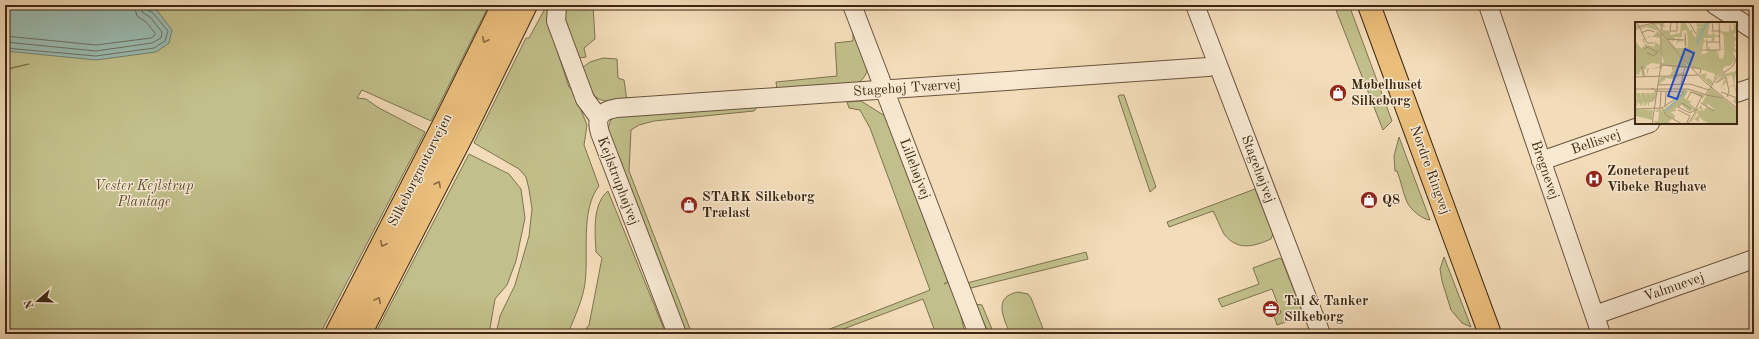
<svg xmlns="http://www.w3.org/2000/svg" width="1759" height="339" font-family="'Old Standard TT',serif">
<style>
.green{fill:#c1bf8b;stroke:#7e734e}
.water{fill:#9bbbb1;stroke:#758071}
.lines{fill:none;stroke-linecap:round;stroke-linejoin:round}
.shore{stroke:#6c7162;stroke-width:1}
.minor-casing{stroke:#6a543c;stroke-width:20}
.major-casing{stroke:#3c2712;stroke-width:24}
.highway-casing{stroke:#3c2712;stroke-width:24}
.minor{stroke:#f7e8d2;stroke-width:18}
.major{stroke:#eabe7c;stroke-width:22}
.highway{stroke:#eabe7c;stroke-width:22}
.oneway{stroke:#8a6b42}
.labels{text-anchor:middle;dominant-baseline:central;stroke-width:3;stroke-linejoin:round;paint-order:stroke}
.poi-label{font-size:14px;font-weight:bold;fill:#3c2712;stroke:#f7e8d2;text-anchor:start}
.street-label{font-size:14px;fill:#3c2712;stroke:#f7e8d2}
.park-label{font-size:14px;font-style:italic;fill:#5d4d30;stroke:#f7e8d2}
.inset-river{fill:none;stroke:#9bbbb1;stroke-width:2}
.inset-road{fill:none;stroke:#aa9476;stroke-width:1}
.view{fill:#1d4ed8;fill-opacity:0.15;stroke:#1d4ed8;stroke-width:2}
.inset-edge{fill:none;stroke:#3c2712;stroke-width:2}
</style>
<rect width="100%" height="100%" fill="#f3dcb9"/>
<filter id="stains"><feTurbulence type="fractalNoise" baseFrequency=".005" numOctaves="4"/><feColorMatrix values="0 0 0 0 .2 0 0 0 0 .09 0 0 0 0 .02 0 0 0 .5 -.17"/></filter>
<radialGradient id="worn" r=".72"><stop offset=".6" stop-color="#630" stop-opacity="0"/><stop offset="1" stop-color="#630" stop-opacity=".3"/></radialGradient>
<path class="green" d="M 5,5 L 489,5 L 431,121 L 362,90 L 357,98 L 366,99 L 379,108 L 425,132 L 320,334 L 5,334 L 5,70 L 29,64 L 5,69 Z
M 547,5 L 555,5 L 549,26 L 569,87 L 574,93 L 587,125 L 584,145 L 599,186 C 580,210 589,254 585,283 C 583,299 575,316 569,331 L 567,334 L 496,334 L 500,316 L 515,285 L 529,236 L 532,209 L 529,189 L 526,177 L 519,169 L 474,143 L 526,38 L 529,38 Z
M 564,5 L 593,5 L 595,39 L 584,48 L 586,57 L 579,58 L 564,22 Z
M 1334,5 L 1349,5 L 1392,121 L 1383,130 Z
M 853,31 L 868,69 C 866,74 864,79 859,82 C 847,89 794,89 777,90 L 776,82 L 837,76 L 835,43 L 853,41 Z
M 603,58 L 617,59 L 618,78 L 624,80 L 627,101 C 591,103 595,99 582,68 L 590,62 Z
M 1120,95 L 1124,95 L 1156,187 L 1150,192 L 1118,96 Z
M 861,101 L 885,116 L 948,281 L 944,284 L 951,281 L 963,311 L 961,316 L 965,334 L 936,334 L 923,299 L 830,334 L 817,334 L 930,290 L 870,128 L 860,110 L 849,108 L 847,102 Z
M 759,105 L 754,111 L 654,121 L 639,125 L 631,130 L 629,171 L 692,334 L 684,334 L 607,132 L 611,119 L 618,116 L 675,110 L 677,113 L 694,112 L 699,109 Z
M 1399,137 L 1430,220 C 1423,220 1410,209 1407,202 C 1403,193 1401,181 1397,171 L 1395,171 L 1394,156 Z
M 469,154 L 509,174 L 521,189 L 525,218 L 516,261 L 507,285 L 495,299 L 489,334 L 375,334 Z
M 1255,189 L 1273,234 L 1271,239 C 1255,246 1238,252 1224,234 C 1220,227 1217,218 1213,211 L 1169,227 L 1167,222 Z
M 608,191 L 666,334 L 582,334 L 589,325 L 602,258 L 596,252 C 595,233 592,204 608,191 Z
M 1086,252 L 1088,259 L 971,288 L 967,283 Z
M 1444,257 L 1471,327 L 1462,323 L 1451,310 L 1442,281 L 1440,269 Z
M 1280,258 L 1282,260 L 1302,311 L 1302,316 L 1277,325 L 1274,316 L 1281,313 L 1272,289 L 1222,307 L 1218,299 L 1259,284 L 1253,268 Z
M 1018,292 L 1028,294 L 1031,298 L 1044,331 L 1033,329 L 1035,334 L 1010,334 C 1004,318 992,297 1018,292 Z
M 975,304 L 982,305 L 994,334 L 989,334 Z"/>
<path class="water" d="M 5,5 L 145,5 L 156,9 L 172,30 L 169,43 L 156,52 L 96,60 L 5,51 Z"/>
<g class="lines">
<path class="shore" d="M 5,36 L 96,45 L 151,38 L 155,35 L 155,33 L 146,22 L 137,16 L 134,5
M 5,42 L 96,51 L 152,43 L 161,38 L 162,32 L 150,17 L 142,12 L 140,5
M 5,48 L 96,56 L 154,48 L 165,41 L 168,31 L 153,13 L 146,9 L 145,5"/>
<defs>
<path id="minor" d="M 852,5 L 978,334
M 1195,5 L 1321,334
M 1488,5 L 1601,334
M 1715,5 L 1754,30
M 557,7 L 556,21 L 585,99 L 599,118
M 1736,93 L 1754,87
M 1541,161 L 1650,123
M 1595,315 L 1754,259
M 677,334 L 600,133 C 595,116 601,111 617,108 L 1208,67 L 1217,63"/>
<path id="major" d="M 1369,5 L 1490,334"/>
<path id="highway" d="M 336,334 L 446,120 L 503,5
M 360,334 L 464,132 L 526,5"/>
</defs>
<use href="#minor" class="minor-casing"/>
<use href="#major" class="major-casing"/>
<use href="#highway" class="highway-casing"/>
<use href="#minor" class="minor"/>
<use href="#major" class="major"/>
<use href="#highway" class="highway"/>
</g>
<defs><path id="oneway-chevron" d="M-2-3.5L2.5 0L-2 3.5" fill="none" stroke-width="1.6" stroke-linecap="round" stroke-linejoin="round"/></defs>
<g class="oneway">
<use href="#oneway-chevron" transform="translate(485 40) rotate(116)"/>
<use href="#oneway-chevron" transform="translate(438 184) rotate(-63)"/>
<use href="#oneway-chevron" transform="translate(383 244) rotate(117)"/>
<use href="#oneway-chevron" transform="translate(378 300) rotate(-62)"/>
</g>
<defs>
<symbol id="shop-disc" viewBox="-11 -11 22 22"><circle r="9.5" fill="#8f2418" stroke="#f7e8d2"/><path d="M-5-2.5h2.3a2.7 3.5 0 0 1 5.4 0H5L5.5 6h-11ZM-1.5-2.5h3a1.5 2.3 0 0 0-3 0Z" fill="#fff"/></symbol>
<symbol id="hospital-disc" viewBox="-11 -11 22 22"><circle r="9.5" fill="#8f2418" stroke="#f7e8d2"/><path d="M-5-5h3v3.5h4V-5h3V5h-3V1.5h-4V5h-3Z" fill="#fff"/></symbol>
<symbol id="office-disc" viewBox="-11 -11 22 22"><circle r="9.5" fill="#8f2418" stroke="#f7e8d2"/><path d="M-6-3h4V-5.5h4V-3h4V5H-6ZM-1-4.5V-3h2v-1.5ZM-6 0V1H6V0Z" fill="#fff"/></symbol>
</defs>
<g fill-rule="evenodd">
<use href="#shop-disc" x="1328" y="83" width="20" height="20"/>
<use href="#hospital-disc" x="1584" y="169" width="20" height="20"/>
<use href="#shop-disc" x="1359" y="190" width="20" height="20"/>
<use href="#shop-disc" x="679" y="195" width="20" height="20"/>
<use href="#office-disc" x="1261" y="299" width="20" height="20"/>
</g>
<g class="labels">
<g class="poi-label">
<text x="1351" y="85">Møbelhuset<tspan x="1351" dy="16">Silkeborg</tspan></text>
<text x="1607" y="171">Zoneterapeut<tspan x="1607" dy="16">Vibeke Rughave</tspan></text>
<text x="702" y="197">STARK Silkeborg<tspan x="702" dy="16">Trælast</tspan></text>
<text x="1382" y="200">Q8</text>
<text x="1284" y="301">Tal &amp; Tanker<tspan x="1284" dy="16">Silkeborg</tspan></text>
</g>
<g class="street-label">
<text transform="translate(907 88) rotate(-4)">Stagehøj Tværvej</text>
<text transform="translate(1596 142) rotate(-19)">Bellisvej</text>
<text transform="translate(915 169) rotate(69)">Lillehøjvej</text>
<text transform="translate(1258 169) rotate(69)">Stagehøjvej</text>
<text transform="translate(420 170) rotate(-63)">Silkeborgmotorvejen</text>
<text transform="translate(1430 170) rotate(70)">Nordre Ringvej</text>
<text transform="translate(1545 170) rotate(71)">Bregnevej</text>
<text transform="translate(618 181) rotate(69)">Kejlstruphøjvej</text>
<text transform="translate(1674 287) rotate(-19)">Valmuevej</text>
</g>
<g class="park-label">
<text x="144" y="186">Vester Kejlstrup<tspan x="144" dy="16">Plantage</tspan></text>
</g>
</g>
<g transform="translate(1635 22)">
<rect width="102" height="102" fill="#f3dcb9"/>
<path d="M 22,0 L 29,0 L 29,4 L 32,5 L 28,5 L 28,8 L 35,9 L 35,13 L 41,12 L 42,9 L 42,12 L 45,11 L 46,0 L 50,0 L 55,9 L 58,8 L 57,11 L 61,16 L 62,6 L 67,6 L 62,5 L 61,0 L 64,3 L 64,0 L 66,2 L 75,0 L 73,13 L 79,12 L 76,11 L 78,11 L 76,9 L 77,7 L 80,13 L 85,13 L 85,16 L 80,14 L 79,20 L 76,20 L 77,16 L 69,16 L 69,19 L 72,17 L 73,20 L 69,20 L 66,32 L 72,31 L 73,26 L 75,24 L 78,23 L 75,24 L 75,28 L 82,28 L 83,34 L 84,28 L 84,36 L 88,37 L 90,28 L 86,28 L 89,27 L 89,14 L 86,10 L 85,13 L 83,9 L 85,6 L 86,9 L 94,10 L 95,0 L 96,8 L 99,8 L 99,1 L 102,4 L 102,11 L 98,13 L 102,16 L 99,21 L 101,23 L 99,25 L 102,30 L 98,30 L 101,37 L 95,44 L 90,44 L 89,46 L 94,47 L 88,46 L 88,49 L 91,49 L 82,54 L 76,64 L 64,53 L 72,51 L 70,57 L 74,56 L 78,60 L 80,52 L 62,46 L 58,47 L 45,34 L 55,47 L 50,46 L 49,50 L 50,46 L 43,46 L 43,52 L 49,50 L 50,53 L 43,53 L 42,57 L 42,55 L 37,57 L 30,56 L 30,58 L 24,61 L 28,62 L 24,62 L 24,60 L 26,55 L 38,54 L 35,53 L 38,48 L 29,48 L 37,48 L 37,45 L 28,43 L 26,48 L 26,41 L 29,40 L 26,31 L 27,14 L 44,33 L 27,12 L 27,5 L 25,3 L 21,2 L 26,10 L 19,2 ZM 52,8 L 53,25 L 51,25 L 50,19 L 46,18 L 45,19 L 44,15 L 40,24 L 43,20 L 49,19 L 50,26 L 41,26 L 34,18 L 39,19 L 40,15 L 47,15 L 47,9 ZM 18,2 L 26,13 L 25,46 L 15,47 L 24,45 L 25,42 L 16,41 L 11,44 L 11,47 L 14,46 L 12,54 L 12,47 L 8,47 L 9,54 L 7,54 L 6,47 L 3,55 L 3,52 L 0,53 L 0,19 L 6,26 L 10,24 L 7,17 L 18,14 L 23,9 L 12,5 L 0,8 L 0,6 ZM 14,14 L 25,16 L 25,23 L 20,20 L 19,25 L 10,22 L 9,18 ZM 102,47 L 99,60 L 102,71 L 102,83 L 90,72 L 98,79 L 102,75 L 99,64 L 94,65 L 99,63 L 97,53 L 90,55 L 92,60 L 86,65 L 91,67 L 86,66 L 85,68 L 89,58 L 91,59 L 89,55 L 80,62 L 88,52 L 99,50 ZM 76,66 L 102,87 L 102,102 L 75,102 L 69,98 L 73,102 L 64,95 L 64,100 L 59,97 L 64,93 L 62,91 L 57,99 L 59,101 L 56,99 L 63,88 L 67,89 L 64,86 L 66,83 L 68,89 L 72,85 L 80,88 L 73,82 L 71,84 L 67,81 ZM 48,67 L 70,73 L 62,86 L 68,76 L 53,69 L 49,76 L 57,80 L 54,81 L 62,87 L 58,94 L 60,89 L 58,89 L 58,86 L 55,90 L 46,82 L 40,87 L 41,89 L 36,90 L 40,94 L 39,97 L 32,93 L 35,89 L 32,93 L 28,88 L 44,77 ZM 0,68 L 21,68 L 21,75 L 18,80 L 14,80 L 14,85 L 12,80 L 10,85 L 9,79 L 8,85 L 7,80 L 6,84 L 3,80 L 2,85 L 0,80 L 0,85 ZM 2,68 L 19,68 L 20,75 L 19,71 L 15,71 L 17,78 L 14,71 L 11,71 L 12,78 L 10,71 L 6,71 L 7,78 L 5,71 L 1,71 L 2,78 L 0,75 ZM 0,87 L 18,88 L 17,98 L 1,94 ZM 25,87 L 37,97 L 34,99 L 35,102 L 23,102 L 18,99 L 23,99 L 24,90 L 19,89 Z" fill="#c1bf8b" fill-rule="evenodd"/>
<path class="inset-river" d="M 61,23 L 72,0M 30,89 L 51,70"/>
<path class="inset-road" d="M 17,0 L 44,33M 36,0 L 35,9 L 42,9 L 42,0M 54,0 L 61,12M 77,0 L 78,9 L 85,9M 0,2 L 3,2 L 12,21 L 19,21M 0,5 L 24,0M 6,11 L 13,8 L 20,10M 50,11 L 51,24M 32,17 L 50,18M 9,28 L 12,25 L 23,30M 66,28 L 85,28 L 84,0M 72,28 L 72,20 L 85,20M 12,31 L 19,34 L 24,28M 45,34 L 71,61 L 102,86M 26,43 L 54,45M 57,45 L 66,47 L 65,52M 6,47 L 7,44 L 10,55M 0,55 L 64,53M 81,61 L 91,55 L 94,69 L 92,75M 46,62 L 50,45M 23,63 L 55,62 L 74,68M 0,67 L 19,67M 16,67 L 53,67 L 72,73M 20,69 L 48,70M 86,70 L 102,76M 71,72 L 82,56 L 98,44 L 102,35M 71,73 L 88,76M 52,77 L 56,70 L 67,74 L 61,86M 66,81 L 79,89M 30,85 L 31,70M 27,86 L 31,93 L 47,102M 0,87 L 27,86 L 46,73 L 49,69M 25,87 L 26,70M 56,87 L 47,81 L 43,85 L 55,91 L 62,87M 43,88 L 55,94 L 51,102M 17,102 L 26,43 L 26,0M 53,102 L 63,86"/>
<path class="view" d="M 50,27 L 59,31 L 42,77 L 33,74 Z"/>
<rect width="102" height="102" class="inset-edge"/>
</g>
<rect width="1759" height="339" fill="none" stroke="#f3dcb9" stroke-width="20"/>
<rect x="6" y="6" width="1747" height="327" fill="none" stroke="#3c2712" stroke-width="2"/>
<rect x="10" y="10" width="1739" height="319" fill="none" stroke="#3c2712"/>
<g transform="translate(38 301) rotate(250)" stroke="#f7e8d2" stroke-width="3" paint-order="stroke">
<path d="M0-3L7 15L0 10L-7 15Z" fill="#3c2712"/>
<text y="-6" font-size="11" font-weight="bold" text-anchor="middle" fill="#3c2712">N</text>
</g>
<rect width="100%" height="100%" filter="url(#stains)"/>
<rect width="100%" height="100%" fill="url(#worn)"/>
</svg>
